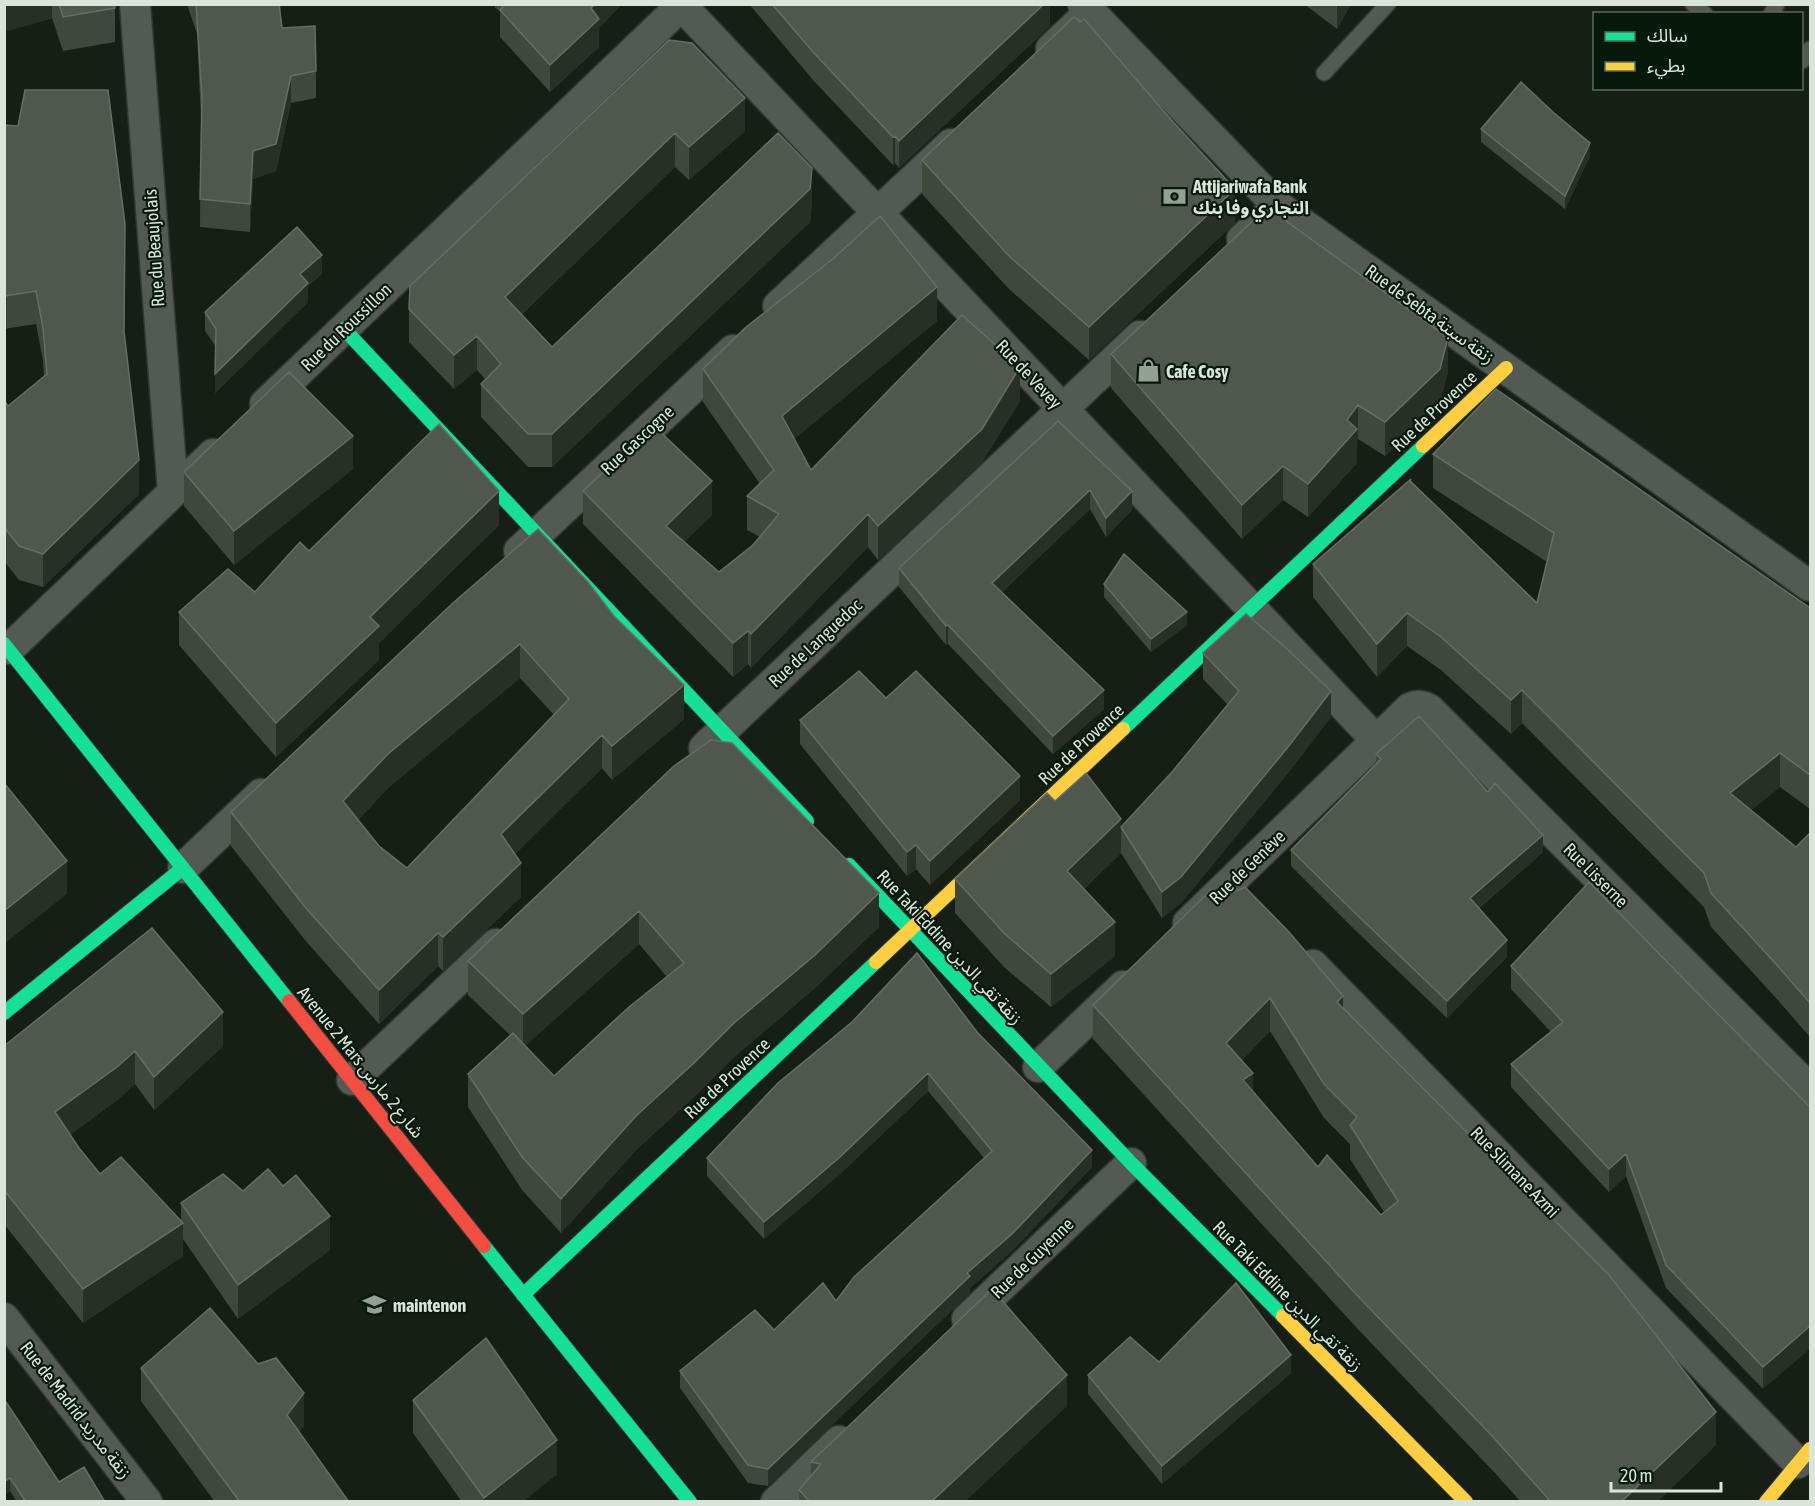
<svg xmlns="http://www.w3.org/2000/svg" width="1815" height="1506" font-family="'Asap Condensed','Noto Sans Arabic',sans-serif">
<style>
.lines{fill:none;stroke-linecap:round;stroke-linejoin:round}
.lane-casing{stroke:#313832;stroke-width:18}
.street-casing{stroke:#313832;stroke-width:33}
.fast-casing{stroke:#313832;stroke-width:16}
.slow-casing{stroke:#313832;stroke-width:16}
.jam-casing{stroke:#313832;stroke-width:16}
.lane{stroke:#525a53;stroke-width:15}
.street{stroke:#525a53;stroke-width:30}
.fast{stroke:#16e098;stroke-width:14}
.slow{stroke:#ffcf43;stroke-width:14}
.jam{stroke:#f24e42;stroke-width:14}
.wall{fill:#40473b;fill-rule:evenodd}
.shaded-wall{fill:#283025}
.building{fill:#50584c;stroke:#666e62;stroke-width:1.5;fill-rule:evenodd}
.labels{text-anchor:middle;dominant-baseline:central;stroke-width:4.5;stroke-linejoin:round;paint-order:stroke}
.poi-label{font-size:18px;font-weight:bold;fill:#dae5da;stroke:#07190a;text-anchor:start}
.street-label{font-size:18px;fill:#dae5da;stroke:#07190a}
</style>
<rect width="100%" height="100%" fill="#151f16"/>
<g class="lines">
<defs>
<path id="lane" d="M 1693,4 L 1705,14
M 1771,14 L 1777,4
M 1802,61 L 1810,49
M 1324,73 L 1388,4"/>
<path id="street" d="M 135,4 L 173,492
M 1083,4 L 1278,206 L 1810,586
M 682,6 L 1377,741
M 1051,49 L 1090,12
M 1242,239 L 1278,206
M 778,306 L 951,144
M 265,404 L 683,4
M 519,551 L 733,350
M 9,649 L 213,454
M 704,748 L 1140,336
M 183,868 L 261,794
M 1188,923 L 1410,708 C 1418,705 1422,705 1429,709 L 1810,1089
M 1313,965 L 1798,1463
M 1038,1067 L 1123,986
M 352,1080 L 496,944
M 4,1318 L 147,1502
M 967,1319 L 1131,1163
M 776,1502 L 839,1441"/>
<path id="fast" d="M 344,329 L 807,821
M 4,644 L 289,1001
M 1123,729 L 1423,446
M 849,865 L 1131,1163 L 1283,1316
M 4,1013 L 183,868
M 484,1246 L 690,1502
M 523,1295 L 876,962"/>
<path id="slow" d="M 1423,446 L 1506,368
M 876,962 L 1123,729
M 1283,1316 L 1466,1502
M 1766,1502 L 1810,1449"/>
<path id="jam" d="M 289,1001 L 484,1246"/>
</defs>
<use href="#lane" class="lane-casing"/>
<use href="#street" class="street-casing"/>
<use href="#fast" class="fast-casing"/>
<use href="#slow" class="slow-casing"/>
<use href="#jam" class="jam-casing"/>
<use href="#lane" class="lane"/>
<use href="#street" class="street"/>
<use href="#fast" class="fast"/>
<use href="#slow" class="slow"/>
<use href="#jam" class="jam"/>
</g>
<path class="wall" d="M 4,4 L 115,4 L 115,42 L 63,51 L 52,18 L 4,32 Z
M 187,4 L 280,4 L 282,28 L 316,71 L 316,98 L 291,103 L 276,171 L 253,179 L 250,232 L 200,227 L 201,120 L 197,34 Z
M 495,4 L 622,4 L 599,28 L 599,47 L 550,92 L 500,37 L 500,11 L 495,8 Z
M 749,4 L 1050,4 L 1050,26 L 899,168 L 895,163 L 893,165 L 813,80 Z
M 1304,4 L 1351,4 L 1337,29 Z
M 669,40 L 745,131 L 689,180 L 675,167 L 522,314 L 552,347 L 812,202 L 810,222 L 552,467 L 528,467 L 481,417 L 481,384 L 485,379 L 477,370 L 454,389 L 409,342 L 409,309 Z
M 1554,113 L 1590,156 L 1565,209 L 1481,142 L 1481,129 Z
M 4,125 L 125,257 L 124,334 L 139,494 L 43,587 L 19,580 L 4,561 L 4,400 L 8,406 L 44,377 L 43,361 L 36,324 L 4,329 Z
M 922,160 L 1235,223 L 1089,360 L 1008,288 L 922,194 Z
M 322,274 L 308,286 L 308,302 L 215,393 L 216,347 L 205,331 L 205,312 Z
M 937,321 L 794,439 L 811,470 L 1020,401 L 982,462 L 878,560 L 868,547 L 751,668 L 748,664 L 733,677 L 583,524 L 583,491 L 712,515 L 684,542 L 719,572 L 753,545 L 760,537 L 747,530 L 747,496 L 760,484 L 703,402 L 703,369 Z
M 1111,354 L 1448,372 L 1440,402 L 1385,456 L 1358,439 L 1357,441 L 1357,463 L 1308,517 L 1283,500 L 1242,539 L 1111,388 Z
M 1058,421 L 1132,510 L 1106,537 L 1090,509 L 1002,592 L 1104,709 L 1053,754 L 948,644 L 946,645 L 899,587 L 899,568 Z
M 1433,454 L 1810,608 L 1810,809 L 1780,787 L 1751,810 L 1796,847 L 1810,833 L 1810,1037 L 1776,998 L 1711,927 L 1704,907 L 1522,723 L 1511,734 L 1441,670 L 1407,646 L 1377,677 L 1313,597 L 1313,564 L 1411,481 L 1537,603 L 1547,562 L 1433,488 Z
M 353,469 L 234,565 L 184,506 L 184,472 Z
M 499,525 L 379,643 L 379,660 L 276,757 L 179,645 L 179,612 L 255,592 L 309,551 Z
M 1104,584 L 1187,625 L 1151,652 L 1104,597 Z
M 453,603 L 684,719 L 612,780 L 602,768 L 515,854 L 521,897 L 443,971 L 438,966 L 379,1024 L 305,940 L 231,846 L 231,812 ZM 520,678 L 554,715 L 407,868 L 379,846 L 358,820 L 388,788 Z
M 1203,653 L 1331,717 L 1288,773 L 1181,903 L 1162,918 L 1121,853 L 1084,889 L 1115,956 L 1051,1007 L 1004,967 L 955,913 L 955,879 L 1055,801 L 1121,827 L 1172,772 L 1228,705 L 1203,679 Z
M 886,698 L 1020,800 L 930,885 L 916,869 L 907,876 L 800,744 L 800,720 Z
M 1376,754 L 1543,852 L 1479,908 L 1507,957 L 1447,1018 L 1354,929 L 1291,866 L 1291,850 L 1376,764 Z
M 674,766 L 879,927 L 815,988 L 734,1057 L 695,1096 L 637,1149 L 561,1233 L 522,1190 L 468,1107 L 468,1074 L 510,1035 L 468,995 L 468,961 ZM 639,944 L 667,977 L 554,1076 L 525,1046 Z
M 1221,898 L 1343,1008 L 1716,1445 L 1657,1502 L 1521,1502 L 1494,1472 L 1354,1325 L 1093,1039 L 1093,1005 ZM 1270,1031 L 1324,1118 L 1350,1144 L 1350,1159 L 1384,1212 L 1381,1215 L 1318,1167 L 1253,1092 L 1241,1061 Z
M 1511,966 L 1717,1013 L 1810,1107 L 1763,1389 L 1666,1288 L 1626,1176 L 1609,1192 L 1511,1087 L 1511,1064 L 1551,1032 L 1511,989 Z
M 977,1032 L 1092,1167 L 1012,1251 L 970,1288 L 970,1293 L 768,1486 L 748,1483 L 680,1388 L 680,1371 L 774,1330 L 836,1301 L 984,1158 L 928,1091 L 840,1174 L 764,1239 L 707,1176 L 707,1158 Z
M 4,1046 L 223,1046 L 154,1110 L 135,1084 L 117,1100 L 70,1135 L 79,1148 L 100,1174 L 181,1221 L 181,1203 L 243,1191 L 330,1250 L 238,1319 L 183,1239 L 183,1256 L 83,1323 L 4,1224 Z
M 141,1368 L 304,1426 L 299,1432 L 349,1502 L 215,1502 L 141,1401 Z
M 1291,1373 L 1162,1484 L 1088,1394 L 1088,1375 Z
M 4,1399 L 59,1482 L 105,1502 L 17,1502 L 10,1491 L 4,1494 Z
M 413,1400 L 557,1474 L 522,1502 L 462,1502 L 413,1433 Z
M 1067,1406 L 964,1502 L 799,1502 L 799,1490 L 811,1476 L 811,1462 Z"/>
<path class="shaded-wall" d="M 4,4 L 52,4 L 52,18 L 4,32 Z
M 595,4 L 622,4 L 599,28 L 599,47 L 550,92 L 550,65 Z
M 1044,4 L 1050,4 L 1050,26 L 899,168 L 899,141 Z
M 1337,4 L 1351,4 L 1337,29 Z
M 291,76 L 291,103 L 276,171 L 253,179 L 250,232 L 250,204 L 253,151 Z
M 745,98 L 745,131 L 689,180 L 689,147 Z
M 675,133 L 675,167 L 505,330 L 505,297 Z
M 895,136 L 895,163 L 893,165 L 893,137 Z
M 1590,143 L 1590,156 L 1565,209 L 1565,196 Z
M 812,168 L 812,202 L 810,222 L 552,467 L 552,434 Z
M 1235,189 L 1235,223 L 1089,360 L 1089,327 Z
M 322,255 L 322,274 L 308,286 L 308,302 L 215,393 L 215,374 L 300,274 Z
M 937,287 L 937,321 L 782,449 L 782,416 Z
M 477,336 L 477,370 L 454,389 L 454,355 Z
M 1448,338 L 1448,372 L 1440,402 L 1385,456 L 1385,422 Z
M 1020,367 L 1020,401 L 982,462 L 878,560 L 878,526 Z
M 1358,405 L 1358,439 L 1357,441 L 1357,463 L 1308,517 L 1308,484 L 1347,420 Z
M 353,436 L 353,469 L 234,565 L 234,531 Z
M 139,460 L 139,494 L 43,587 L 43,554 Z
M 1283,466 L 1283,500 L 1242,539 L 1242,505 Z
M 712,481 L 712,515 L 666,560 L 666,526 Z
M 1090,490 L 1090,509 L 992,601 L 992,583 Z
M 499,491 L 499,525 L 379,643 L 379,660 L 276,757 L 276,723 L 370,617 Z
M 1132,491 L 1132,510 L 1106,537 L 1106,518 Z
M 868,514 L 868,547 L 751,668 L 751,634 Z
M 1187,612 L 1187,625 L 1151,652 L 1151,639 Z
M 1407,613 L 1407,646 L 1377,677 L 1377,644 Z
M 948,625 L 948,644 L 946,645 L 946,626 Z
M 748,631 L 748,664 L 733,677 L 733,643 Z
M 520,644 L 520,678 L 388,788 L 343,835 L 343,801 L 388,754 Z
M 684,685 L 684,719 L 612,780 L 612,746 Z
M 1104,690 L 1104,709 L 1053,754 L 1053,736 Z
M 1522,690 L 1522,723 L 1511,734 L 1511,700 Z
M 1331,691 L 1331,717 L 1288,773 L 1181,903 L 1162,918 L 1162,892 Z
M 602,735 L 602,768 L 501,868 L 501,834 Z
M 1780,753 L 1780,787 L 1730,826 L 1730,793 Z
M 1020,776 L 1020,800 L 930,885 L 930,861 Z
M 1121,819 L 1121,853 L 1067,905 L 1067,871 Z
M 1543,835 L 1543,852 L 1470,915 L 1470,898 Z
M 916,845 L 916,869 L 907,876 L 907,852 Z
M 67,861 L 67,894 L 4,944 L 4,911 Z
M 521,863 L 521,897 L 443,971 L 443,937 Z
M 879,893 L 879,927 L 815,988 L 734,1057 L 695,1096 L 637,1149 L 561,1233 L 561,1199 L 637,1115 L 734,1023 Z
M 639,911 L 639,944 L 523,1048 L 523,1014 Z
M 1115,922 L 1115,956 L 1051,1007 L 1051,974 Z
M 438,933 L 438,966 L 379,1024 L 379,990 Z
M 1507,940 L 1507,957 L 1447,1018 L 1447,1001 Z
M 1343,996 L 1343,1030 L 1337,1002 Z
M 1270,998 L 1270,1031 L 1226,1077 L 1226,1043 Z
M 223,1012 L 223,1046 L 154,1110 L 154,1077 Z
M 135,1051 L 135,1084 L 117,1100 L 55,1146 L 55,1112 Z
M 928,1073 L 928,1091 L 840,1174 L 764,1239 L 764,1222 Z
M 1253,1073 L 1253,1107 L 1243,1080 Z
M 1092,1150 L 1092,1167 L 1012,1251 L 970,1288 L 970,1293 L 768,1486 L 768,1469 Z
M 1626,1154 L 1626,1176 L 1609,1192 L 1609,1169 Z
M 330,1216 L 330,1250 L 238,1319 L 238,1285 Z
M 183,1223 L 183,1256 L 83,1323 L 83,1289 Z
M 1810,1326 L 1810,1349 L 1763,1389 L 1763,1367 Z
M 1291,1355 L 1291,1373 L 1162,1484 L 1162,1466 Z
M 1067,1375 L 1067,1406 L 964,1502 L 931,1502 Z
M 304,1393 L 304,1426 L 287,1448 L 287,1415 Z
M 1716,1412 L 1716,1445 L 1657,1502 L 1621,1502 Z
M 557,1440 L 557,1474 L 522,1502 L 484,1502 L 484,1498 Z
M 10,1478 L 10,1491 L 4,1494 L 4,1482 Z"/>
<path class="building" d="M 59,4 L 115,4 L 115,8 L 63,17 Z
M 196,4 L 279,4 L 282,28 L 315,26 L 316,71 L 291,76 L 276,144 L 253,151 L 250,204 L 200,199 L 202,99 Z
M 505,4 L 595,4 L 591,8 L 599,19 L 550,65 L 500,10 Z
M 772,4 L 1044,4 L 899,141 L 895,136 L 893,137 L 813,52 Z
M 1074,17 L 1080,22 L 1084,19 L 1174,123 L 1235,189 L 1089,327 L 1008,255 L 922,160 Z
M 669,40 L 692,43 L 745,98 L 689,147 L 675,133 L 505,297 L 552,347 L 778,133 L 812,168 L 810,189 L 552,434 L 528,434 L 481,384 L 501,364 L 477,336 L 454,355 L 409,309 L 410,286 Z
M 1521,82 L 1554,113 L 1590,143 L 1565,196 L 1481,129 Z
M 25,90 L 108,90 L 125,224 L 124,331 L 139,460 L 43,554 L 19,546 L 4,527 L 4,400 L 8,406 L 47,374 L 43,328 L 36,291 L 4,296 L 4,125 L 18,126 Z
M 1268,208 L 1448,338 L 1440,369 L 1385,422 L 1358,405 L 1347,420 L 1357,429 L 1308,484 L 1283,466 L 1242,505 L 1111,354 L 1259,215 Z
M 880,216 L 937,287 L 782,416 L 811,470 L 962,315 L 1020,367 L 982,429 L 878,526 L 868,514 L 751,634 L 748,631 L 733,643 L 583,491 L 653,425 L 712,481 L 666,526 L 719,572 L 753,545 L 779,514 L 747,496 L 774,470 L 703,369 L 745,328 L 834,258 Z
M 297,227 L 322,255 L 300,274 L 308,283 L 215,374 L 216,329 L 205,312 Z
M 289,372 L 353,436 L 234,531 L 184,472 Z
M 1496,389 L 1810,608 L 1810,775 L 1780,753 L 1730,793 L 1796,847 L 1810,833 L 1810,1003 L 1776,964 L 1711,893 L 1704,873 L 1522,690 L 1511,700 L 1441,637 L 1407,613 L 1377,644 L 1313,564 L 1411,479 L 1410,481 L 1537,603 L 1554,533 L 1433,454 Z
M 1058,421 L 1132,491 L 1106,518 L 1090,490 L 992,583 L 1104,690 L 1053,736 L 948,625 L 946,626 L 899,568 Z
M 439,424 L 499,491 L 370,617 L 379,626 L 276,723 L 179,612 L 228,569 L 255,592 L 300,542 L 309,551 Z
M 538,529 L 588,582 L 614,616 L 684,685 L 612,746 L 602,735 L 501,834 L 521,863 L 443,937 L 438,933 L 379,990 L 305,907 L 231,812 L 453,603 ZM 520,644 L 569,699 L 407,868 L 379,846 L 343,801 L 388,754 Z
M 1124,554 L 1187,612 L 1151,639 L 1104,584 Z
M 1246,614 L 1284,646 L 1331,691 L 1288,747 L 1181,877 L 1162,892 L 1121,827 L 1172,772 L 1239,691 L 1203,653 Z
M 859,671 L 886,698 L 916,671 L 1020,776 L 930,861 L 916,845 L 907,852 L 800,720 Z
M 1419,716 L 1488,792 L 1495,783 L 1543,835 L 1470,898 L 1507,940 L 1447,1001 L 1354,912 L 1291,850 L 1381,759 L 1376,754 Z
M 711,740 L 732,743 L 879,893 L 815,955 L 734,1023 L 695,1062 L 637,1115 L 561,1199 L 522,1157 L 468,1074 L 513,1033 L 554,1076 L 629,1007 L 684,963 L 639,911 L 523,1014 L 468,961 L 674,766 Z
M 1086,773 L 1121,819 L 1067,871 L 1115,922 L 1051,974 L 1004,933 L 955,879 L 1047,793 L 1055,801 Z
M 4,783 L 67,861 L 4,911 Z
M 1589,882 L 1717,1013 L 1810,1107 L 1810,1326 L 1763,1367 L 1666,1265 L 1626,1154 L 1609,1169 L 1511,1064 L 1563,1022 L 1511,966 Z
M 1245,887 L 1289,932 L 1343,996 L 1337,1002 L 1609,1275 L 1716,1412 L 1621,1502 L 1551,1502 L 1494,1438 L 1354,1292 L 1093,1005 L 1212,889 L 1221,898 ZM 1270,998 L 1324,1084 L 1357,1117 L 1350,1125 L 1398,1201 L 1381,1215 L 1327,1155 L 1318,1167 L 1243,1080 L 1253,1073 L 1226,1043 Z
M 152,928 L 223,1012 L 154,1077 L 135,1051 L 117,1067 L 55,1112 L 79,1148 L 100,1174 L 121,1157 L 183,1223 L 83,1289 L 4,1190 L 4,1046 Z
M 917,953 L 977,1032 L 1092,1150 L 1012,1234 L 967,1273 L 970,1276 L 768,1469 L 748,1465 L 680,1371 L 755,1310 L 774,1330 L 823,1283 L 836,1301 L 854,1277 L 992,1151 L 928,1073 L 840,1157 L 764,1222 L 707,1158 L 778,1083 L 852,1022 Z
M 268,1169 L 283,1186 L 296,1175 L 330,1216 L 238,1285 L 181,1203 L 223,1174 L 243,1191 Z
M 1236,1283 L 1291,1355 L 1162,1466 L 1088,1375 L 1130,1337 L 1159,1362 Z
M 992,1289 L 1067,1375 L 931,1502 L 810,1502 L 799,1490 L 821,1464 L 811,1462 Z
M 210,1308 L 258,1364 L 276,1358 L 304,1393 L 287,1415 L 349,1502 L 240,1502 L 141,1368 Z
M 486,1338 L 557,1440 L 484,1498 L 413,1400 Z
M 4,1399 L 59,1482 L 84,1467 L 105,1502 L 26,1502 L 10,1478 L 4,1482 Z"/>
<defs>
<symbol id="bank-bare" viewBox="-9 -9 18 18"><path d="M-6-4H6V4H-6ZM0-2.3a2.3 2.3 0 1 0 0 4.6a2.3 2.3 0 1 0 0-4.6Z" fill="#95a095" stroke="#07190a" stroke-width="2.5" paint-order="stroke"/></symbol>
<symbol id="shop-bare" viewBox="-9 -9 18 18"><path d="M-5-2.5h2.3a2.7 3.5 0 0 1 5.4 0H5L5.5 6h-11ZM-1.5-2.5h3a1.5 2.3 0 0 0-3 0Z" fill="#95a095" stroke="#07190a" stroke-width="2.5" paint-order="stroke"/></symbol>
<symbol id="school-bare" viewBox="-9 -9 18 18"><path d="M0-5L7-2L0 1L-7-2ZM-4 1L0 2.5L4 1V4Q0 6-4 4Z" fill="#95a095" stroke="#07190a" stroke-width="2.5" paint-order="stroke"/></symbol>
</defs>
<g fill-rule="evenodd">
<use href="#bank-bare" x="1158" y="180" width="33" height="33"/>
<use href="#shop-bare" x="1132" y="354" width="33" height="33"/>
<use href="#school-bare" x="358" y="1288" width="33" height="33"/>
</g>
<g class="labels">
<g class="poi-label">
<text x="1193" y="186">Attijariwafa Bank<tspan x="1193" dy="21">التجاري وفا بنك</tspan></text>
<text x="1166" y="371">Cafe Cosy</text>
<text x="393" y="1305">maintenon</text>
</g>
<g class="street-label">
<text transform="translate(154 248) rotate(-94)">Rue du Beaujolais</text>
<text transform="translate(1430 314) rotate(36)">Rue de Sebta زنقة سبتة</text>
<text transform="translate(346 327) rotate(-44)">Rue du Roussillon</text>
<text transform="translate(1029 374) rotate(47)">Rue de Vevey</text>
<text transform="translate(1434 411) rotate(-43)">Rue de Provence</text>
<text transform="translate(637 440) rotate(-43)">Rue Gascogne</text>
<text transform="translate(815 643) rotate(-43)">Rue de Languedoc</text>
<text transform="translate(1081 744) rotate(-43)">Rue de Provence</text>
<text transform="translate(1247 867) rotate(-44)">Rue de Genève</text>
<text transform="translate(1596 875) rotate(45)">Rue Lisserne</text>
<text transform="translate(950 947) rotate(47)">Rue Taki Eddine زنقة تقي الدين</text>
<text transform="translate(361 1062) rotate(51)">Avenue 2 Mars شارع 2 مارس</text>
<text transform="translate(727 1078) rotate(-43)">Rue de Provence</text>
<text transform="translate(1515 1172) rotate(46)">Rue Slimane Azmi</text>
<text transform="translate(1032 1258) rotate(-44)">Rue de Guyenne</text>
<text transform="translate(1288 1296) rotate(45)">Rue Taki Eddine زنقة تقي الدين</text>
<text transform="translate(76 1410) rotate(52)">Rue de Madrid زنقة مدريد</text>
</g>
</g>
<rect width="1815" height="1506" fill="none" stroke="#dae5da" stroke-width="12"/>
<rect x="1593" y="12" width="210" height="78" fill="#07190a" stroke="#5b6b5d" stroke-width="1.5"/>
<rect x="1605" y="32" width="30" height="9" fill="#16e098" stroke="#5b6b5d" stroke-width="1.5"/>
<text x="1647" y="42" font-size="18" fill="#dae5da">سالك</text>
<rect x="1605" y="62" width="30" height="9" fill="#ffcf43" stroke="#5b6b5d" stroke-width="1.5"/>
<text x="1647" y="72" font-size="18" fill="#dae5da">بطيء</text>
<path d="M1611 1482v9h110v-9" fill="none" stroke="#dae5da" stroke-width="3"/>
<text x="1620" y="1482" font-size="18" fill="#dae5da" stroke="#07190a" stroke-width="4.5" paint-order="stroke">20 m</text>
</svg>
